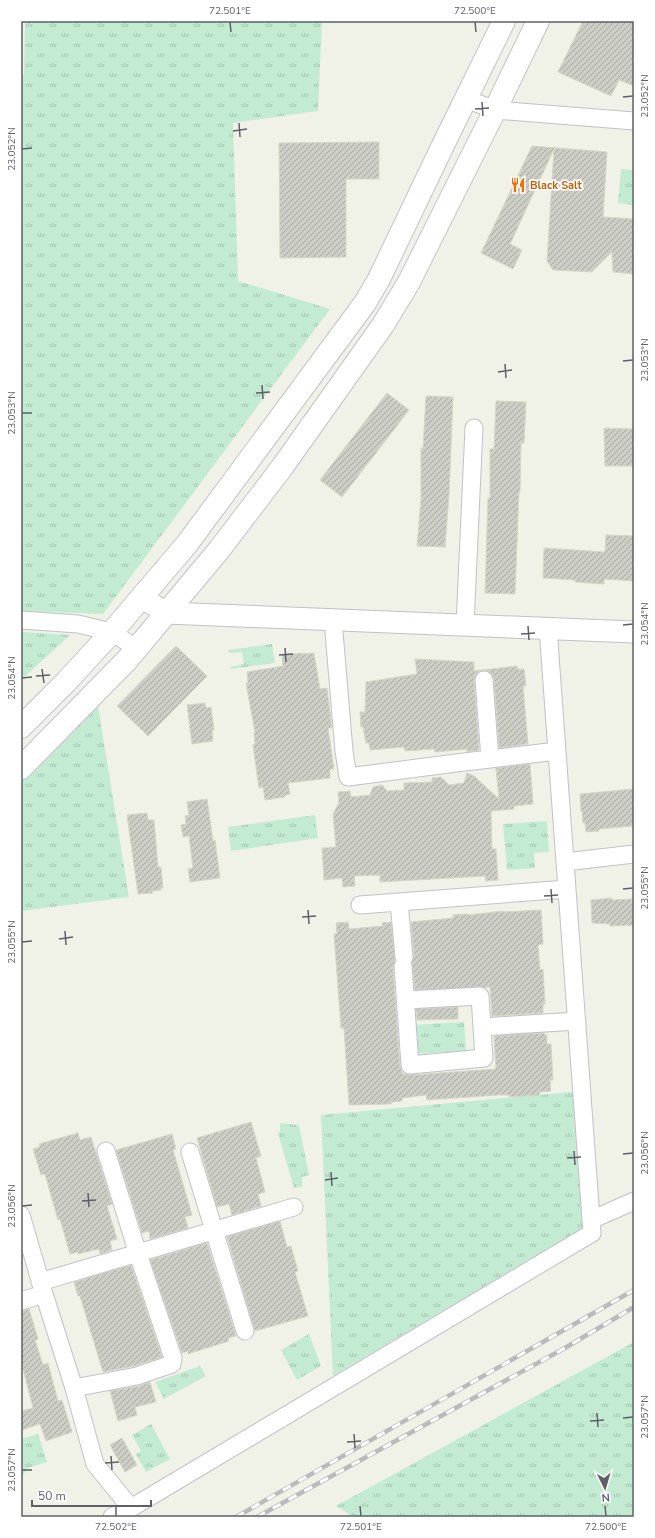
<svg xmlns="http://www.w3.org/2000/svg" width="655" height="1538" font-family="'Nunito Sans',sans-serif">
<style>
.grass{fill:url(#grass-tufts)}
.building{fill:url(#building-hatch);stroke:#d6d7c5}
.lines{fill:none;stroke-linecap:round;stroke-linejoin:round}
.minor-casing{stroke:#c1c1c8;stroke-width:19}
.tertiary-casing{stroke:#c1c1c8;stroke-width:23}
.secondary-casing{stroke:#c3c3cd;stroke-width:24}
.minor{stroke:#fff;stroke-width:17}
.tertiary{stroke:#fff;stroke-width:21}
.secondary{stroke:#fff;stroke-width:22}
.rail-casing{stroke:#bababc;stroke-width:4.5}
.rail{stroke:#fff;stroke-width:3;stroke-dasharray:9;stroke-linecap:butt}
.ticks{fill:none;stroke:#5e5f69;stroke-width:1.5}
.labels{text-anchor:middle;dominant-baseline:central;stroke-width:3.5;stroke-linejoin:round;paint-order:stroke}
.food-label{font-size:11px;font-weight:bold;fill:#c56008;stroke:#fff;text-anchor:start}
.neatline{fill:none;stroke:#5e5f69;stroke-width:1.5}
.ticks-label{font-size:10px;text-anchor:middle;fill:#5e5f69}
</style>
<defs>
<pattern id="grass-tufts" width="24" height="20" patternUnits="userSpaceOnUse"><rect width="24" height="20" fill="#c2ebd2"/><path d="M3 7l-1-3M5 7V3M7 7l1-3M15 17l-1-3M17 17v-4M19 17l1-3" fill="none" stroke="#a1c2ae"/></pattern>
<pattern id="building-hatch" width="6" height="6" patternUnits="userSpaceOnUse"><rect width="6" height="6" fill="#cccdc4"/><path d="M-1 1l2-2M0 6l6-6M5 7l2-2" fill="none" stroke="#a9aaa3"/></pattern>
</defs>
<rect width="100%" height="100%" fill="#f0f2e7"/>
<path class="grass" d="M 25,21 L 322,21 L 318,111 L 233,123 L 238,281 L 330,309 L 103,614 L 21,611 L 21,74 L 24,74 Z
M 621,169 L 634,170 L 634,205 L 618,203 Z
M 21,632 L 70,635 L 21,680 Z
M 272,644 L 275,663 L 231,669 L 230,667 L 244,664 L 242,652 L 229,653 L 228,650 Z
M 98,706 L 129,897 L 21,911 L 21,779 Z
M 315,815 L 318,838 L 231,851 L 228,827 Z
M 547,821 L 549,852 L 534,853 L 535,868 L 507,870 L 503,824 Z
M 464,1022 L 466,1051 L 413,1054 L 412,1025 Z
M 581,1091 L 586,1226 L 333,1376 L 321,1115 Z
M 280,1123 L 299,1125 L 309,1175 L 302,1177 L 302,1187 L 294,1188 L 278,1133 L 280,1131 Z
M 309,1334 L 321,1366 L 297,1380 L 281,1350 Z
M 634,1342 L 634,1517 L 354,1517 L 336,1506 Z
M 200,1366 L 206,1376 L 164,1399 L 155,1382 Z
M 151,1424 L 170,1459 L 146,1472 L 136,1454 L 141,1451 L 132,1435 Z
M 38,1434 L 47,1462 L 27,1468 L 21,1480 L 21,1439 Z"/>
<path class="building" d="M 583,21 L 634,21 L 634,86 L 619,80 L 611,96 L 558,72 Z
M 379,142 L 379,179 L 346,179 L 346,257 L 280,258 L 279,143 Z
M 532,146 L 607,152 L 603,217 L 634,219 L 634,274 L 613,272 L 612,252 L 592,272 L 553,270 L 547,261 L 554,149 L 510,244 L 522,250 L 513,269 L 481,253 Z
M 387,393 L 409,410 L 342,497 L 320,480 Z
M 426,396 L 453,397 L 449,495 L 445,547 L 417,546 L 421,500 L 421,448 L 423,448 Z
M 496,401 L 526,402 L 524,443 L 521,443 L 520,492 L 519,492 L 515,594 L 485,593 L 488,498 L 490,498 L 490,449 L 494,449 Z
M 604,428 L 634,429 L 634,466 L 605,466 Z
M 606,535 L 634,536 L 634,581 L 604,579 L 604,584 L 575,582 L 575,580 L 543,578 L 544,548 L 605,552 Z
M 176,646 L 207,676 L 148,736 L 117,706 Z
M 303,653 L 303,654 L 314,653 L 320,689 L 327,688 L 332,728 L 328,728 L 334,769 L 330,769 L 330,778 L 288,783 L 290,794 L 285,795 L 285,797 L 265,800 L 263,787 L 259,788 L 256,767 L 253,745 L 255,744 L 254,732 L 255,732 L 246,683 L 248,683 L 247,672 L 283,666 L 282,655 Z
M 415,659 L 474,662 L 474,671 L 517,666 L 518,669 L 524,669 L 526,686 L 523,686 L 528,744 L 499,748 L 494,679 L 492,674 L 488,671 L 484,670 L 478,672 L 475,676 L 474,680 L 479,750 L 467,752 L 467,749 L 435,752 L 434,749 L 405,751 L 404,747 L 370,750 L 369,743 L 366,743 L 363,727 L 361,727 L 360,712 L 365,712 L 366,682 L 417,674 Z
M 205,703 L 206,708 L 211,707 L 214,730 L 212,730 L 213,741 L 192,744 L 187,705 Z
M 530,764 L 533,804 L 514,806 L 514,809 L 491,811 L 492,849 L 496,849 L 498,880 L 486,881 L 485,876 L 380,882 L 380,875 L 354,876 L 355,886 L 343,887 L 342,878 L 324,880 L 322,848 L 336,847 L 333,814 L 339,803 L 338,792 L 350,791 L 351,797 L 370,795 L 373,787 L 382,785 L 387,791 L 404,790 L 404,783 L 432,782 L 432,778 L 441,777 L 449,785 L 464,783 L 467,773 L 474,776 L 499,799 L 496,768 Z
M 634,789 L 633,826 L 599,829 L 599,831 L 586,832 L 585,823 L 583,823 L 582,811 L 581,811 L 580,794 Z
M 207,799 L 213,841 L 215,840 L 220,878 L 190,882 L 188,869 L 193,868 L 189,836 L 183,837 L 181,825 L 186,824 L 185,816 L 189,815 L 187,802 Z
M 147,813 L 148,820 L 154,820 L 158,867 L 161,867 L 163,888 L 161,888 L 161,890 L 152,891 L 153,893 L 138,894 L 127,815 Z
M 612,898 L 612,900 L 632,899 L 633,925 L 610,926 L 610,924 L 592,923 L 591,900 Z
M 541,910 L 543,944 L 538,945 L 540,970 L 543,969 L 545,1004 L 543,1004 L 543,1013 L 492,1016 L 490,987 L 415,990 L 412,962 L 414,956 L 411,922 L 453,918 L 453,915 L 468,914 L 469,915 L 503,911 L 503,912 Z
M 348,922 L 349,929 L 383,926 L 382,923 L 391,922 L 395,960 L 393,967 L 399,1054 L 400,1066 L 403,1074 L 411,1075 L 496,1069 L 494,1036 L 544,1033 L 545,1035 L 547,1035 L 547,1044 L 551,1044 L 553,1080 L 550,1080 L 551,1091 L 539,1092 L 540,1095 L 509,1097 L 509,1095 L 498,1095 L 427,1100 L 426,1095 L 402,1098 L 402,1101 L 391,1102 L 391,1104 L 349,1105 L 344,1028 L 341,1028 L 334,934 L 337,934 L 336,923 Z
M 458,1007 L 458,1019 L 417,1020 L 416,1009 Z
M 251,1122 L 261,1156 L 256,1158 L 265,1192 L 258,1194 L 261,1206 L 232,1215 L 229,1204 L 217,1207 L 197,1138 Z
M 78,1133 L 80,1140 L 91,1137 L 112,1204 L 107,1206 L 117,1239 L 110,1241 L 112,1250 L 100,1254 L 99,1249 L 78,1254 L 78,1252 L 70,1254 L 60,1219 L 58,1220 L 45,1174 L 41,1175 L 33,1149 L 40,1147 L 39,1144 Z
M 172,1134 L 176,1149 L 173,1150 L 192,1215 L 185,1217 L 188,1228 L 150,1239 L 149,1231 L 142,1233 L 116,1150 Z
M 280,1221 L 287,1247 L 291,1246 L 298,1271 L 295,1272 L 308,1316 L 255,1331 L 227,1237 Z
M 207,1243 L 236,1336 L 228,1338 L 229,1341 L 188,1354 L 188,1351 L 182,1353 L 150,1260 Z
M 131,1265 L 162,1357 L 134,1366 L 103,1372 L 80,1296 L 78,1296 L 74,1282 Z
M 29,1309 L 38,1339 L 35,1340 L 43,1365 L 48,1363 L 58,1401 L 62,1400 L 72,1432 L 46,1441 L 40,1424 L 21,1430 L 21,1411 L 33,1408 L 21,1361 L 21,1311 Z
M 150,1382 L 156,1402 L 135,1407 L 137,1415 L 118,1421 L 110,1391 L 139,1386 Z
M 122,1438 L 137,1465 L 125,1472 L 110,1445 Z"/>
<g class="lines">
<defs>
<path id="minor" d="M 466,99 L 495,110 L 634,121
M 21,620 L 78,624 L 112,632 L 137,649
M 333,620 L 344,751 L 348,777 L 456,763 L 557,751
M 465,625 L 474,428
M 484,680 L 490,759
M 565,862 L 634,854
M 399,902 L 404,957
M 360,905 L 567,889
M 403,966 L 410,1065 L 484,1058 L 480,996 L 406,1000
M 482,1027 L 577,1021
M 190,1152 L 245,1331
M 21,1215 L 44,1294 L 74,1388 L 95,1464 L 131,1508 L 592,1233 L 548,628
M 591,1220 L 634,1201
M 40,1282 L 294,1207
M 21,1301 L 44,1294
M 74,1388 L 137,1376 L 172,1364 L 173,1358 L 138,1254 L 106,1151
M 112,1517 L 131,1508"/>
<path id="tertiary" d="M 142,598 L 167,613 L 634,632"/>
<path id="secondary" d="M 21,727 L 66,682 L 112,632 L 187,544 L 365,303 L 379,279 L 447,137 L 504,21
M 21,768 L 127,660 L 219,550 L 283,466 L 383,325 L 409,282 L 495,110 L 538,21"/>
</defs>
<use href="#minor" class="minor-casing"/>
<use href="#tertiary" class="tertiary-casing"/>
<use href="#secondary" class="secondary-casing"/>
<use href="#minor" class="minor"/>
<use href="#tertiary" class="tertiary"/>
<use href="#secondary" class="secondary"/>
<defs>
<path id="rail" d="M 236,1517 L 634,1290
M 257,1517 L 565,1348 L 634,1307"/>
</defs>
<use href="#rail" class="rail-casing"/>
<use href="#rail" class="rail"/>
</g>
<path class="ticks" d="M 230,22 L 231,32M 475,22 L 476,32M 623,97 L 633,96M 482,102 L 483,116M 475,109 L 489,108M 239,123 L 240,137M 233,131 L 247,129M 22,149 L 32,148M 623,361 L 633,360M 505,364 L 506,378M 498,372 L 512,370M 262,385 L 263,399M 256,393 L 270,392M 22,413 L 32,413M 623,625 L 633,624M 528,626 L 529,640M 521,634 L 535,633M 285,648 L 286,662M 279,655 L 293,654M 42,669 L 44,683M 36,676 L 50,675M 22,678 L 32,677M 551,889 L 552,903M 623,889 L 633,888M 544,896 L 558,895M 308,910 L 309,924M 302,917 L 316,916M 65,931 L 66,945M 59,939 L 73,937M 22,942 L 32,941M 574,1151 L 575,1165M 623,1154 L 633,1153M 567,1158 L 581,1157M 331,1172 L 332,1186M 325,1180 L 338,1178M 88,1193 L 89,1207M 82,1201 L 96,1200M 22,1206 L 32,1205M 597,1413 L 598,1427M 623,1418 L 633,1417M 590,1421 L 604,1420M 354,1434 L 355,1448M 347,1442 L 361,1441M 111,1456 L 112,1470M 105,1463 L 119,1462M 22,1470 L 32,1470M 116,1506 L 116,1516M 360,1506 L 361,1516M 605,1506 L 606,1516"/>
<defs>
<symbol id="restaurant-bare" viewBox="-9 -9 18 18"><path d="M-5-6h1v4h1v-4h1v4h1v-4h1v5L-1.5 .5V6h-2V.5L-5-1ZM5-6V6H3V1.5H1.5Q1.5-4 5-6Z" fill="#e8710a" stroke="#fff" stroke-width="2.5" paint-order="stroke"/></symbol>
</defs>
<g fill-rule="evenodd">
<use href="#restaurant-bare" x="507" y="174" width="22" height="22"/>
</g>
<g class="labels">
<g class="food-label">
<text x="530" y="185">Black Salt</text>
</g>
</g>
<rect width="655" height="1538" fill="none" stroke="#ffffff" stroke-width="44"/>
<g transform="translate(605 1488) rotate(175)" stroke="#ffffff" stroke-width="3" paint-order="stroke">
<path d="M0-3L7 15L0 10L-7 15Z" fill="#5e5f69"/>
<text y="-6" font-size="11" font-weight="bold" text-anchor="middle" fill="#5e5f69">N</text>
</g>
<path d="M32 1500v6h119v-6" fill="none" stroke="#5e5f69" stroke-width="2"/>
<text x="38" y="1500" font-size="12" fill="#5e5f69" stroke="#ffffff" stroke-width="3" paint-order="stroke">50 m</text>
<rect x="22" y="22" width="611" height="1494" class="neatline"/>
<g class="ticks-label">
<text x="230" y="14">72.501°E</text>
<text x="475" y="14">72.500°E</text>
<text transform="translate(644 96) rotate(-90)" y="4">23.052°N</text>
<text transform="translate(11 149) rotate(-90)" y="4">23.052°N</text>
<text transform="translate(644 360) rotate(-90)" y="4">23.053°N</text>
<text transform="translate(11 413) rotate(-90)" y="4">23.053°N</text>
<text transform="translate(644 624) rotate(-90)" y="4">23.054°N</text>
<text transform="translate(11 678) rotate(-90)" y="4">23.054°N</text>
<text transform="translate(644 888) rotate(-90)" y="4">23.055°N</text>
<text transform="translate(11 942) rotate(-90)" y="4">23.055°N</text>
<text transform="translate(644 1153) rotate(-90)" y="4">23.056°N</text>
<text transform="translate(11 1206) rotate(-90)" y="4">23.056°N</text>
<text transform="translate(644 1417) rotate(-90)" y="4">23.057°N</text>
<text transform="translate(11 1470) rotate(-90)" y="4">23.057°N</text>
<text x="116" y="1530">72.502°E</text>
<text x="361" y="1530">72.501°E</text>
<text x="606" y="1530">72.500°E</text>
</g>
</svg>
